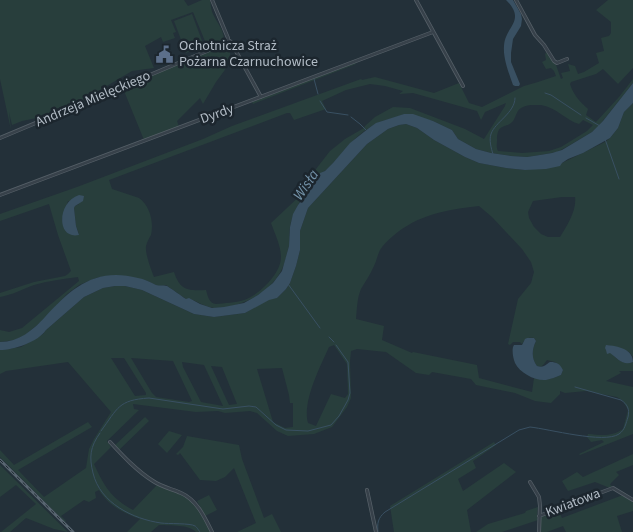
<svg xmlns="http://www.w3.org/2000/svg" width="633" height="532" font-family="'Source Sans 3',sans-serif">
<style>
.green{fill:#283e3c;fill-rule:evenodd}
.water{fill:#395062}
.lines{fill:none;stroke-linecap:round;stroke-linejoin:round}
.stream{stroke:#395062;stroke-width:1}
.street-casing{stroke:#555f67;stroke-width:4}
.street{stroke:#37414a;stroke-width:2.5}
.rail-casing{stroke:#596671;stroke-width:3}
.rail{stroke:#1c262e;stroke-width:1;stroke-dasharray:4;stroke-linecap:butt}
.labels{text-anchor:middle;dominant-baseline:central;stroke-width:5;stroke-linejoin:round;paint-order:stroke}
.poi-label{font-size:14px;fill:#b2bcc6;stroke:#1c262e;text-anchor:start}
.street-label{font-size:14px;fill:#b2bcc6;stroke:#1c262e}
.water-label{font-size:15px;font-style:italic;fill:#7392a8;stroke:#1c262e}
</style>
<rect width="100%" height="100%" fill="#233039"/>
<path class="green" d="M 0,0 L 184,0 L 188,6 L 202,0 L 210,0 C 211,6 211,11 214,16 C 218,24 223,29 224,39 L 221,41 L 207,46 L 193,12 L 171,20 L 176,32 L 173,33 L 175,38 L 163,42 L 161,37 L 145,46 L 154,68 L 132,71 L 78,103 L 46,116 L 22,121 L 12,125 L 9,112 L 11,130 L 0,79 Z
M 608,0 L 633,0 L 633,68 L 618,84 L 603,69 L 596,74 L 571,82 L 570,84 C 573,94 580,102 588,109 L 586,115 L 596,122 L 619,97 L 633,79 L 633,83 L 598,127 L 592,132 L 570,145 L 557,152 L 540,155 L 527,157 L 511,156 L 491,153 L 476,149 L 458,139 L 452,130 L 433,121 L 404,114 C 392,119 380,120 369,128 C 354,137 345,150 334,162 C 331,165 329,168 326,170 C 322,173 322,171 320,175 C 316,180 313,185 310,190 C 307,196 301,200 298,205 C 295,211 291,220 290,227 C 289,233 290,239 289,246 C 287,253 285,264 281,271 C 269,294 240,308 214,308 C 204,307 195,299 186,299 L 166,285 L 158,286 L 145,280 L 106,276 L 96,278 L 79,285 L 67,294 L 42,321 L 25,335 L 15,340 L 0,342 L 0,330 L 9,332 L 22,328 L 79,281 L 78,277 C 63,279 48,281 34,285 C 23,289 12,295 0,297 L 0,293 L 34,282 L 65,276 L 68,274 L 71,271 L 58,235 L 49,204 L 0,221 L 0,214 L 77,187 L 203,139 L 232,126 L 361,79 L 362,80 L 375,77 L 434,93 L 459,83 L 469,103 L 482,107 L 524,86 L 538,82 L 556,76 L 554,71 L 551,68 L 546,69 L 542,62 L 546,60 L 545,54 L 547,52 L 556,65 L 561,79 L 563,78 L 561,73 L 570,71 L 568,64 L 575,66 L 578,74 L 584,72 L 599,63 L 596,53 L 604,51 L 601,38 L 609,36 L 611,33 L 611,22 L 596,10 ZM 370,84 L 385,86 L 403,91 L 399,94 L 413,93 L 477,111 L 481,120 L 485,112 L 506,103 L 505,106 L 484,139 L 465,129 L 410,108 L 393,107 L 375,117 L 365,126 L 364,128 L 345,139 L 330,151 L 316,169 L 314,178 L 304,192 L 271,223 C 275,234 281,246 281,257 C 281,274 259,295 244,300 C 235,303 225,303 216,304 C 209,303 208,297 206,290 C 187,291 180,290 174,272 L 154,277 C 151,269 145,254 146,246 C 147,242 149,238 151,235 C 154,222 150,206 139,198 L 112,189 L 109,180 L 287,113 L 290,113 L 294,120 L 326,109 L 322,101 L 346,90 ZM 541,105 C 558,108 565,120 579,124 L 583,120 L 593,125 L 587,131 L 561,147 L 549,151 L 522,153 L 498,151 C 496,147 497,145 497,140 C 497,122 507,129 513,121 C 516,117 516,111 521,108 C 527,104 535,105 541,105 ZM 68,201 L 79,204 L 75,206 L 74,208 L 76,226 L 79,234 L 62,220 Z
M 192,14 L 204,46 L 186,53 L 174,21 Z
M 226,44 L 230,44 L 230,55 L 227,67 L 216,82 L 203,104 L 200,98 L 177,121 L 179,127 L 144,140 L 124,91 L 64,114 L 63,113 Z
M 355,63 L 356,64 L 253,104 L 252,102 Z
M 633,103 L 633,357 L 629,352 L 608,345 C 611,356 622,366 633,362 L 633,371 L 619,371 L 621,373 L 606,381 L 633,387 L 633,434 L 580,455 L 579,454 L 604,442 L 602,440 L 591,442 L 587,437 L 588,434 C 602,435 611,437 623,429 L 628,410 L 623,401 L 617,397 L 586,391 L 565,393 L 560,391 L 560,394 L 551,403 L 535,401 L 515,393 L 476,385 L 471,379 L 432,372 L 429,375 L 416,373 L 386,352 L 357,349 L 351,351 L 350,361 L 351,398 L 347,407 L 332,427 L 314,434 L 288,436 L 277,431 L 257,413 L 250,411 L 225,413 L 218,411 L 196,412 L 133,404 L 134,409 L 139,410 L 107,441 L 111,447 L 94,464 C 104,486 111,498 133,510 L 157,485 C 166,488 176,491 184,496 C 198,504 204,519 211,532 L 196,532 C 188,524 171,526 159,525 L 151,532 L 127,532 L 140,519 C 123,513 108,505 99,490 L 95,492 L 96,498 L 89,502 L 84,500 L 61,516 L 66,521 L 65,522 L 0,457 L 0,450 L 14,465 L 88,422 L 92,427 L 18,470 L 44,497 L 86,468 L 89,449 L 94,439 L 111,412 L 68,362 L 6,371 L 0,374 L 0,350 L 21,347 L 43,334 L 46,330 L 84,297 L 103,288 L 115,286 L 125,286 L 142,290 L 194,314 L 214,317 L 245,313 L 269,299 L 277,298 L 286,289 L 290,283 L 296,266 L 300,250 L 300,231 L 308,208 L 367,144 L 388,129 L 399,125 L 406,124 L 417,128 L 434,140 L 465,157 L 479,163 L 506,168 L 525,170 L 562,163 L 605,142 L 610,138 L 618,128 L 624,112 ZM 562,197 L 575,197 C 577,210 567,226 560,237 L 548,237 L 541,234 L 534,227 L 529,218 L 528,212 L 533,201 ZM 479,206 L 492,217 L 522,249 L 531,262 L 534,272 L 531,283 L 518,299 L 508,344 L 510,345 L 513,342 L 520,342 L 522,344 C 525,339 527,337 534,338 L 536,341 C 532,349 531,358 537,366 L 541,367 L 544,364 L 547,360 L 555,362 L 563,370 L 561,375 C 552,379 544,381 534,378 L 532,392 L 479,378 L 477,365 L 413,352 L 412,353 L 382,340 L 384,326 L 356,319 C 357,309 357,298 361,289 C 365,282 370,275 373,268 C 376,263 377,256 380,250 C 383,245 388,240 393,236 C 419,214 446,210 479,206 ZM 334,345 L 347,364 L 348,394 L 345,398 L 331,394 L 316,426 L 308,423 C 302,402 320,367 329,347 ZM 111,358 L 124,358 L 146,393 L 146,395 L 135,396 ZM 131,358 L 173,361 L 192,401 L 189,402 L 156,397 L 152,393 ZM 182,362 L 204,365 L 223,406 L 201,402 L 183,367 ZM 211,366 L 222,367 L 237,404 L 229,405 ZM 282,368 L 289,395 L 290,403 L 293,403 L 293,427 L 285,428 L 273,422 L 257,369 Z
M 145,417 L 149,421 L 118,451 L 114,446 Z
M 169,431 L 182,435 L 167,453 L 158,444 Z
M 187,436 L 239,445 L 242,459 L 264,518 L 272,514 L 281,532 L 237,532 L 256,523 L 234,468 L 225,477 L 216,481 L 200,480 L 180,453 L 178,455 L 176,454 L 183,447 Z
M 494,442 L 496,445 L 473,461 L 476,468 L 458,479 L 463,491 L 504,463 L 516,472 L 467,510 L 471,532 L 394,532 L 390,506 Z
M 633,454 L 633,465 L 616,472 L 619,475 L 611,483 L 610,485 L 612,486 L 610,488 L 595,482 L 568,491 L 562,481 L 577,472 L 583,477 Z
M 0,465 L 68,532 L 54,529 L 26,518 L 10,532 L 1,532 L 36,504 L 16,485 L 0,497 Z
M 209,495 L 217,510 L 205,516 L 197,501 Z
M 623,495 L 633,500 L 633,511 L 617,516 L 622,532 L 566,532 L 563,526 L 547,532 L 541,532 L 541,518 L 542,516 L 558,510 L 562,518 Z
M 538,507 L 537,514 L 538,520 L 502,532 L 476,532 L 488,524 L 525,513 L 526,511 Z"/>
<path class="water" d="M 506,0 L 513,0 L 521,14 L 522,19 L 521,26 L 513,39 L 511,53 L 511,62 L 520,84 L 519,86 L 515,86 L 513,85 C 509,73 503,59 504,46 C 505,26 527,21 506,0 Z
M 633,83 L 633,103 L 624,112 L 618,128 L 610,138 L 583,153 L 568,159 L 562,163 L 560,166 L 546,169 L 525,170 L 506,168 L 479,163 L 465,157 L 434,140 L 417,128 L 406,124 L 399,125 L 388,129 L 367,144 L 308,208 L 300,231 L 300,250 L 296,266 L 290,283 L 286,289 L 277,298 L 269,300 L 245,313 L 214,317 L 194,314 L 142,290 L 125,286 L 115,286 L 103,288 L 84,297 L 46,330 C 38,342 14,350 0,350 L 0,342 C 19,342 33,330 45,317 C 72,287 96,267 138,278 C 144,279 150,282 156,285 C 159,286 163,285 167,286 C 169,287 183,297 186,299 L 189,298 L 200,304 L 212,308 L 224,307 L 244,303 L 258,295 L 273,283 L 282,271 L 289,246 L 290,227 L 293,214 L 298,205 L 310,190 L 311,185 L 317,180 L 320,173 L 325,171 L 333,163 L 350,143 L 369,128 L 376,123 L 404,114 L 413,114 L 433,121 L 452,130 L 458,139 L 476,149 L 491,153 L 511,156 L 527,157 L 540,155 L 552,153 L 562,150 L 592,132 L 603,121 Z
M 79,195 L 84,196 L 83,201 L 75,206 L 74,208 L 76,226 L 79,235 C 56,240 57,202 79,195 Z
M 527,338 L 534,338 L 536,341 C 532,349 531,358 537,366 C 544,368 545,365 550,362 C 557,362 560,364 563,370 L 561,375 C 556,377 551,379 546,380 C 535,381 520,373 515,363 C 513,358 512,351 513,347 L 514,345 L 522,345 L 525,339 Z
M 606,345 C 618,346 633,349 633,362 C 623,366 618,359 610,353 L 607,354 L 606,350 L 605,348 Z"/>
<g class="lines">
<path class="stream" d="M 314,79 L 318,94
M 545,93 L 551,95 L 581,115
M 320,101 L 327,112 L 348,115
M 351,117 L 360,124 L 366,130
M 586,118 L 600,126
M 605,139 L 619,179
M 493,154 C 491,148 489,140 491,134 C 495,122 515,113 515,98
M 288,284 L 320,328
M 329,337 L 334,342
M 101,431 C 118,408 118,400 149,398 L 223,409 L 249,406 L 256,407 L 276,425 L 286,430 L 308,431 L 331,425 L 339,416 L 348,400 L 350,393 L 348,362 L 336,345
M 100,433 C 90,447 89,457 93,473 C 100,503 133,519 161,523 C 168,524 191,523 195,526 C 196,526 199,531 200,532
M 378,532 C 377,523 378,518 385,512 L 519,430 L 530,427 C 549,429 604,444 619,434 C 625,430 626,423 628,417 C 630,409 627,404 621,400 L 575,387"/>
<defs>
<path id="street" d="M 416,0 L 463,86
M 516,0 L 535,35 L 544,45 L 554,61 L 557,63 L 567,59
M 228,40 L 231,42 L 261,97
M 0,138 L 226,43 L 228,38 L 212,0
M 0,195 L 433,32
M 110,442 C 123,456 137,471 153,481 C 162,487 172,489 181,493 C 197,500 205,518 212,532
M 530,482 L 539,497 L 540,506 L 539,532
M 367,490 L 376,532
M 539,516 L 613,488 L 633,500"/>
</defs>
<use href="#street" class="street-casing"/>
<use href="#street" class="street"/>
<defs>
<path id="rail" d="M 0,460 L 73,532"/>
</defs>
<use href="#rail" class="rail-casing"/>
<use href="#rail" class="rail"/>
</g>
<defs>
<symbol id="civic-bare" viewBox="-9 -9 18 18"><path d="M-.6-6.5H3V-4.5H.6V-3L4-1V1h2V6H-6V1h2V-1L-.6-3ZM-1.2 2.5V6h2.4V2.5Z" fill="#5c6f8a" stroke="#1c262e" stroke-width="2.5" paint-order="stroke"/></symbol>
</defs>
<g fill-rule="evenodd">
<use href="#civic-bare" x="152" y="42" width="25" height="25"/>
</g>
<g class="labels">
<g class="poi-label">
<text x="179" y="46">Ochotnicza Straż<tspan x="179" dy="16">Pożarna Czarnuchowice</tspan></text>
</g>
<g class="street-label">
<text transform="translate(93 99) rotate(-23)">Andrzeja Mielęckiego</text>
<text transform="translate(217 114) rotate(-20)">Dyrdy</text>
<text transform="translate(573 503) rotate(-21)">Kwiatowa</text>
</g>
<g class="water-label">
<text transform="translate(306 185) rotate(-56)">Wisła</text>
</g>
</g>
</svg>
